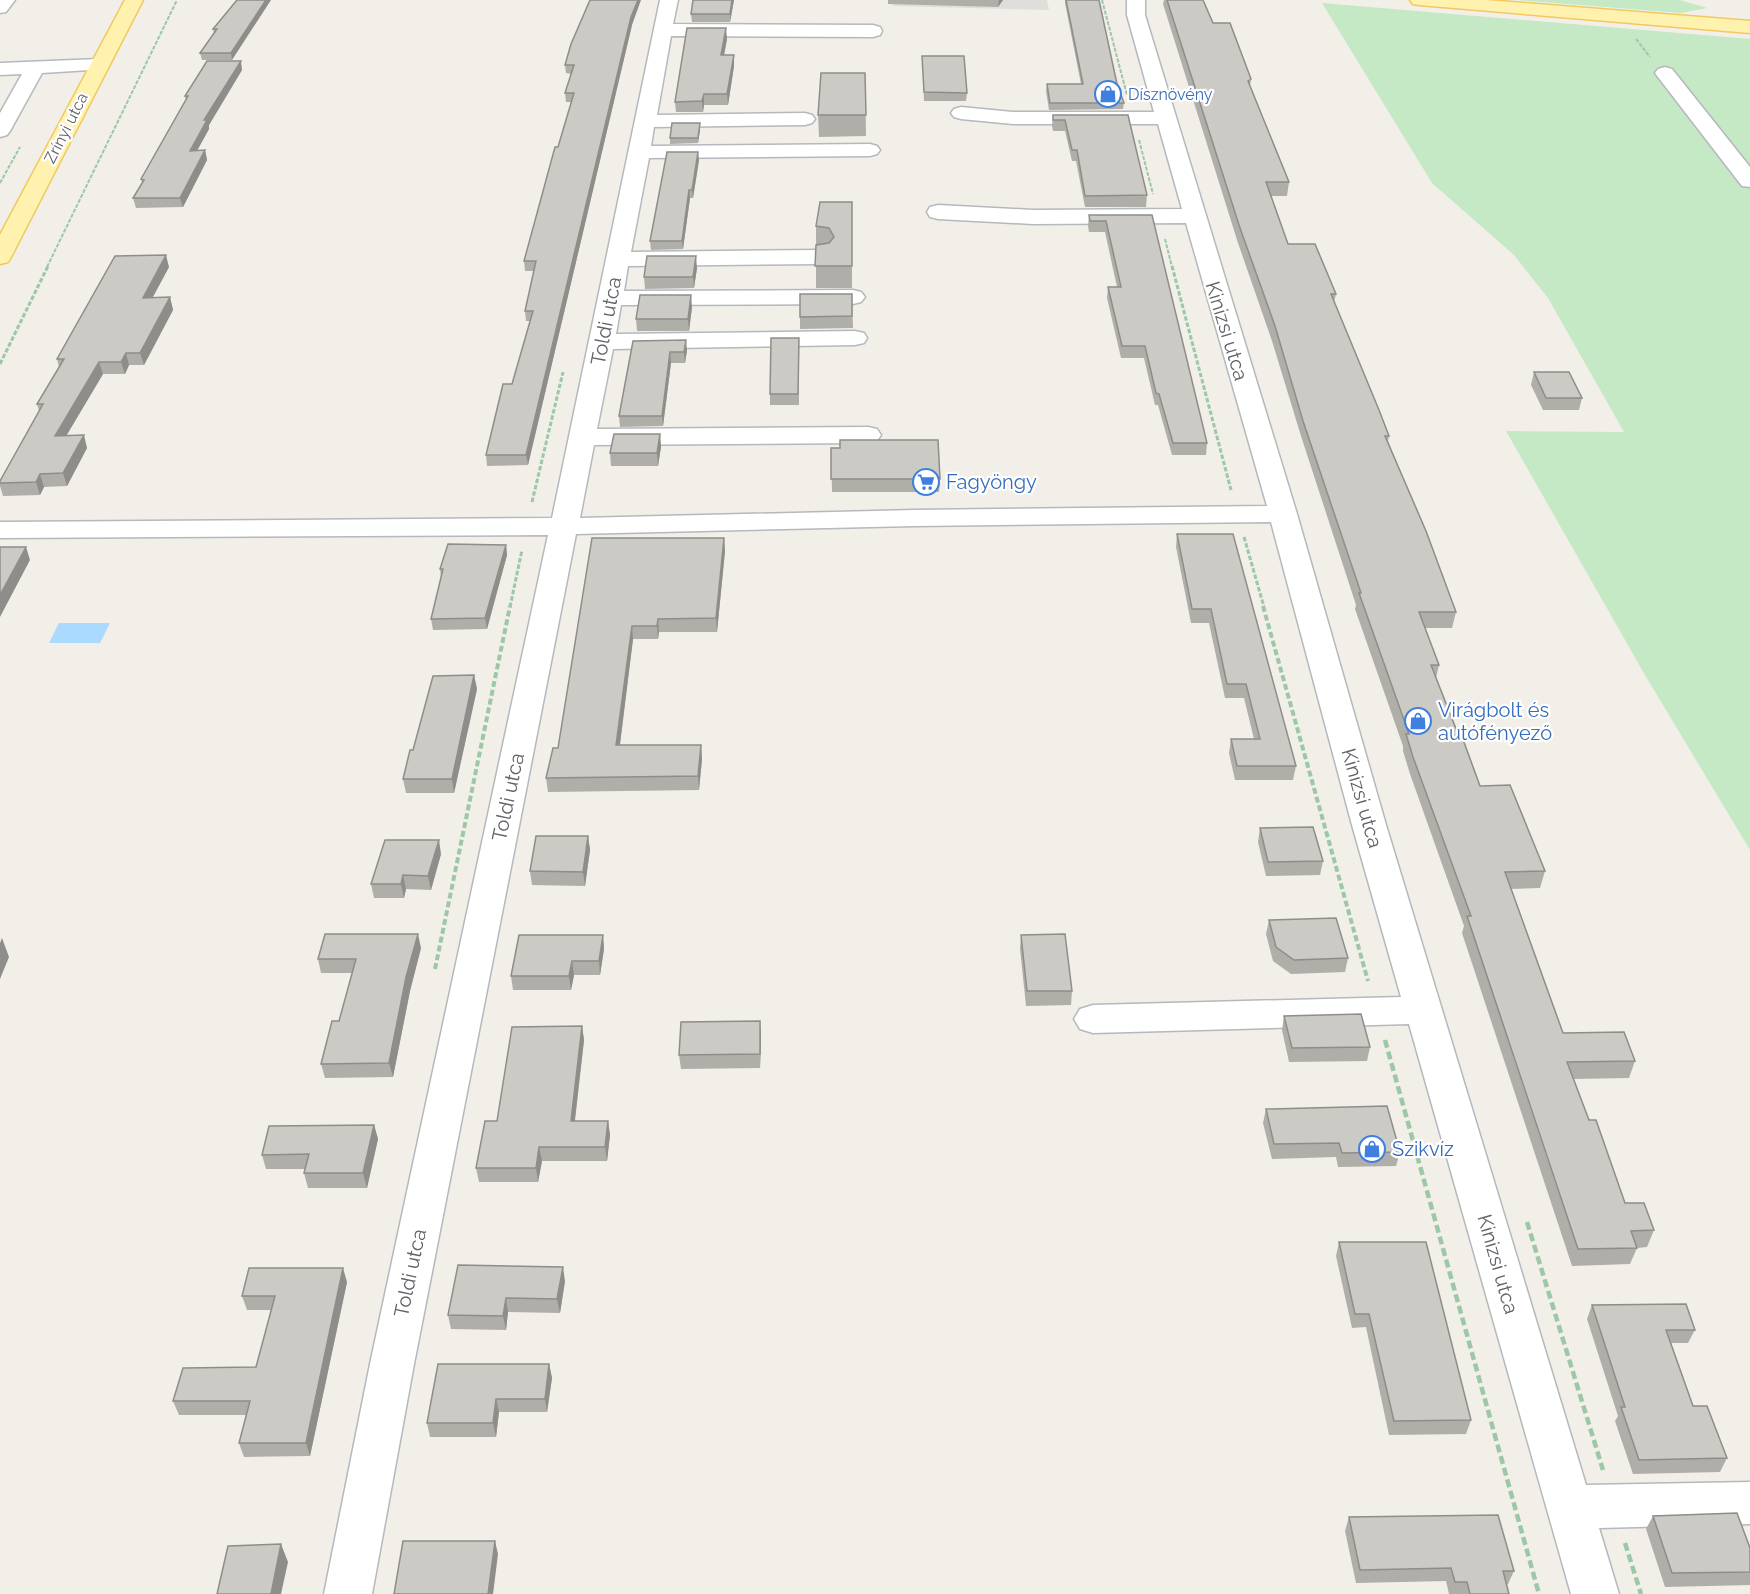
<svg xmlns="http://www.w3.org/2000/svg" width="1750" height="1594" font-family="Raleway,sans-serif">
<style>
.industrial{fill:#e0deda}
.green{fill:#c5e8c5}
.water{fill:#aadaff}
.lines{fill:none;stroke-linecap:round;stroke-linejoin:round}
.minor-casing{stroke:#b5b8bc;stroke-width:3}
.major-casing{stroke:#f2c960;stroke-width:3}
.path-far3{stroke:#9cc7a9;stroke-width:2;stroke-dasharray:4 1.5;stroke-linecap:butt}
.path-far2{stroke:#9cc7a9;stroke-width:3;stroke-dasharray:4.5 2;stroke-linecap:butt}
.path-far1{stroke:#9cc7a9;stroke-width:4;stroke-dasharray:6 3;stroke-linecap:butt}
.path{stroke:#9cc7a9;stroke-width:4.5;stroke-dasharray:8 4;stroke-linecap:butt}
.minor{fill:#fff;fill-rule:evenodd}
.major{fill:#fff2af;fill-rule:evenodd}
.wall{fill:#afaea9}
.shaded-wall{fill:#8f8d8a}
.building{fill:#cccac5;stroke:#8f8d8a;stroke-width:1.5}
.labels{text-anchor:middle;dominant-baseline:central;stroke-width:4.5;stroke-linejoin:round;paint-order:stroke}
.far-shop-label{font-size:16px;fill:#366cbe;stroke:#fff;text-anchor:start}
.far-street-label{font-size:16px;fill:#5f6368;stroke:#fff}
.street-label{font-size:20px;fill:#5f6368;stroke:#fff}
.shop-label{font-size:20px;fill:#366cbe;stroke:#fff;text-anchor:start}
</style>
<rect width="100%" height="100%" fill="#f1efe8"/>
<path class="industrial" d="M 893,0 L 1047,0 L 1049,10 L 893,6 Z"/>
<path class="green" d="M 1518,0 L 1680,0 L 1707,8 L 1681,13 Z
M 1322,3 L 1750,39 L 1750,850 L 1645,675 L 1506,431 L 1624,432 L 1548,298 L 1514,255 L 1432,183 Z"/>
<path class="water" d="M 59,623 L 110,623 L 100,643 L 49,643 Z"/>
<g class="lines">
<defs>
<path id="minor" d="M 0,0 L 15,0 L 6,12 L 0,13 Z
M 660,0 L 678,0 L 673,24 L 873,25 L 880,27 L 882,31 L 880,35 L 873,37 L 671,36 L 657,115 L 805,113 L 812,115 L 815,119 L 812,123 L 805,125 L 654,127 L 651,146 L 870,144 L 877,146 L 880,150 L 877,154 L 870,156 L 649,158 L 631,252 L 821,250 L 829,252 L 832,257 L 829,262 L 821,264 L 628,266 L 624,291 L 853,290 L 861,292 L 865,297 L 861,302 L 853,304 L 621,305 L 616,334 L 855,331 L 864,333 L 867,338 L 864,343 L 855,345 L 613,349 L 597,429 L 868,427 L 877,429 L 881,435 L 877,441 L 868,443 L 594,445 L 580,518 L 915,510 L 1267,506 L 1186,223 L 1033,224 L 938,219 L 930,217 L 927,212 L 930,207 L 938,205 L 1033,210 L 1182,209 L 1158,124 L 1013,124 L 961,119 L 954,117 L 951,113 L 954,109 L 961,107 L 1013,112 L 1154,112 L 1127,15 L 1127,0 L 1145,0 L 1145,15 L 1297,514 L 1386,825 L 1586,1485 L 1750,1482 L 1750,1524 L 1599,1528 L 1619,1594 L 1571,1594 L 1409,1024 L 1093,1033 L 1080,1029 L 1074,1019 L 1080,1009 L 1093,1005 L 1401,997 L 1352,825 L 1271,522 L 915,526 L 576,534 L 414,1364 L 372,1594 L 324,1594 L 370,1364 L 548,535 L 0,538 L 0,522 L 552,518 Z
M 99,59 L 106,61 L 109,65 L 106,69 L 42,73 L 10,131 L 7,135 L 0,137 L 0,113 L 22,74 L 0,75 L 0,63 Z
M 1665,67 L 1672,69 L 1750,167 L 1750,187 L 1742,186 L 1658,77 L 1655,73 L 1658,69 Z"/>
<path id="major" d="M 125,0 L 143,0 L 11,257 L 8,262 L 0,264 L 0,235 Z
M 1410,0 L 1486,0 L 1750,21 L 1750,33 L 1419,5 L 1413,4 Z"/>
</defs>
<use href="#minor" class="minor-casing"/>
<use href="#major" class="major-casing"/>
<path class="path-far3" d="M 1102,0 L 1127,95
M 1636,39 L 1650,57
M 1139,140 L 1153,194
M 0,183 L 20,147
M 1165,239 L 1172,267
M 47,267 L 177,0"/>
<path class="path-far2" d="M 1172,266 L 1231,490
M 0,364 L 48,266
M 532,502 L 563,372
M 1244,537 L 1264,607
M 510,607 L 522,550"/>
<path class="path-far1" d="M 1263,606 L 1368,981
M 435,969 L 510,606"/>
<path class="path" d="M 1385,1040 L 1539,1594
M 1527,1222 L 1603,1470
M 1625,1543 L 1641,1594"/>
<use href="#minor" class="minor"/>
<use href="#major" class="major"/>
</g>
<path class="wall" d="M 237,0 L 232,60 L 202,60 L 200,53 L 214,34 L 213,29 Z
M 693,0 L 734,0 L 730,22 L 692,22 L 691,14 Z
M 888,0 L 1003,0 L 998,7 L 888,4 Z
M 1065,0 L 1099,0 L 1117,84 L 1124,103 L 1123,109 L 1049,110 L 1046,91 L 1047,84 L 1081,84 L 1065,3 Z
M 1164,0 L 1203,0 L 1213,23 L 1251,79 L 1250,86 L 1289,182 L 1287,196 L 1271,196 L 1288,244 L 1336,294 L 1334,302 L 1389,436 L 1388,441 L 1456,612 L 1452,628 L 1425,628 L 1439,665 L 1436,678 L 1480,786 L 1545,871 L 1540,888 L 1511,889 L 1563,1033 L 1635,1061 L 1629,1078 L 1574,1079 L 1589,1120 L 1625,1203 L 1654,1230 L 1647,1247 L 1637,1248 L 1630,1264 L 1572,1266 L 1462,933 L 1464,926 L 1410,774 L 1403,751 L 1403,746 L 1355,609 L 1356,605 L 1301,436 L 1272,341 L 1238,243 L 1163,4 Z
M 632,25 L 528,465 L 487,466 L 486,455 L 512,384 L 530,321 L 526,321 L 525,311 L 534,271 L 525,271 L 524,261 L 571,102 L 566,102 L 565,93 L 571,74 L 566,73 L 565,65 Z
M 727,39 L 724,55 L 734,66 L 728,105 L 704,105 L 703,112 L 676,112 L 675,102 Z
M 922,56 L 967,93 L 966,101 L 924,101 Z
M 242,70 L 209,125 L 209,129 L 197,150 L 205,150 L 207,160 L 183,207 L 136,208 L 133,198 L 142,183 L 141,179 L 186,101 L 185,96 Z
M 865,73 L 866,136 L 819,137 L 818,115 Z
M 1053,115 L 1128,115 L 1147,195 L 1146,207 L 1085,207 L 1076,161 L 1072,161 L 1065,131 L 1053,131 L 1052,126 Z
M 700,123 L 700,129 L 698,143 L 670,144 L 670,138 Z
M 699,160 L 693,198 L 690,198 L 683,249 L 651,250 L 650,241 Z
M 852,202 L 852,288 L 816,288 L 816,226 Z
M 1089,215 L 1152,215 L 1207,443 L 1206,455 L 1172,455 L 1158,405 L 1155,405 L 1144,358 L 1121,358 L 1107,298 L 1108,287 L 1117,287 L 1105,232 L 1089,232 L 1088,226 Z
M 169,267 L 152,298 L 170,297 L 173,310 L 144,365 L 129,365 L 125,374 L 103,374 L 66,436 L 87,448 L 67,486 L 44,487 L 40,495 L 3,496 L 0,486 L 0,481 L 39,411 L 37,404 L 59,367 L 57,359 Z
M 697,268 L 694,288 L 645,289 L 644,277 Z
M 800,294 L 852,294 L 853,328 L 800,329 Z
M 692,307 L 689,331 L 637,331 L 636,319 Z
M 799,338 L 799,405 L 770,405 L 770,394 Z
M 633,341 L 687,350 L 685,363 L 671,363 L 663,426 L 620,427 L 619,416 Z
M 1534,372 L 1582,398 L 1579,410 L 1543,410 L 1531,385 Z
M 660,434 L 661,447 L 658,466 L 611,466 L 610,453 Z
M 831,448 L 840,448 L 940,479 L 939,492 L 832,492 Z
M 1177,534 L 1296,766 L 1293,780 L 1235,780 L 1229,753 L 1231,739 L 1254,739 L 1244,698 L 1225,698 L 1209,623 L 1191,623 L 1176,547 Z
M 592,538 L 724,538 L 725,551 L 717,632 L 659,632 L 658,639 L 633,639 L 620,745 L 701,745 L 702,759 L 699,790 L 548,792 L 546,778 L 558,748 Z
M 506,545 L 507,555 L 487,629 L 433,630 L 431,619 L 441,577 L 440,569 Z
M 474,675 L 477,689 L 454,793 L 406,793 L 403,779 L 413,750 Z
M 1260,828 L 1323,861 L 1320,875 L 1266,876 L 1258,842 Z
M 588,836 L 590,850 L 585,886 L 532,885 L 530,871 Z
M 441,854 L 431,890 L 406,889 L 404,898 L 374,898 L 371,884 Z
M 1269,920 L 1348,958 L 1345,972 L 1291,974 L 1273,961 L 1266,934 Z
M 603,935 L 604,949 L 600,975 L 574,975 L 571,990 L 513,990 L 511,976 Z
M 1021,935 L 1072,991 L 1071,1005 L 1026,1006 L 1020,949 Z
M 421,948 L 410,991 L 393,1077 L 325,1078 L 321,1064 L 339,1021 L 352,973 L 321,973 L 318,959 Z
M 1284,1016 L 1370,1047 L 1367,1061 L 1289,1062 L 1282,1030 Z
M 582,1026 L 584,1040 L 575,1121 L 608,1121 L 610,1135 L 607,1161 L 542,1161 L 538,1182 L 479,1182 L 476,1168 L 497,1121 Z
M 761,1035 L 760,1068 L 681,1069 L 679,1055 Z
M 1266,1109 L 1400,1152 L 1396,1166 L 1338,1167 L 1336,1157 L 1272,1159 L 1263,1123 Z
M 374,1125 L 378,1139 L 367,1188 L 308,1188 L 304,1173 L 306,1169 L 266,1169 L 262,1155 Z
M 1339,1242 L 1471,1420 L 1466,1434 L 1389,1435 L 1366,1327 L 1352,1328 L 1336,1256 Z
M 565,1281 L 560,1313 L 508,1312 L 506,1330 L 451,1329 L 448,1315 Z
M 347,1282 L 310,1456 L 244,1457 L 239,1443 L 246,1415 L 179,1415 L 173,1401 L 256,1367 L 271,1310 L 247,1310 L 242,1296 Z
M 1592,1305 L 1695,1330 L 1688,1343 L 1671,1343 L 1693,1406 L 1727,1458 L 1720,1472 L 1633,1474 L 1615,1421 L 1618,1416 L 1587,1319 Z
M 549,1364 L 552,1378 L 547,1412 L 499,1412 L 496,1437 L 430,1437 L 427,1423 Z
M 1653,1516 L 1750,1548 L 1750,1585 L 1665,1587 L 1646,1529 Z
M 1349,1517 L 1514,1571 L 1508,1584 L 1507,1584 L 1509,1594 L 1449,1594 L 1446,1581 L 1356,1583 L 1345,1531 Z"/>
<path class="shaded-wall" d="M 266,0 L 271,0 L 232,60 L 231,53 Z
M 638,0 L 641,0 L 632,25 L 528,465 L 526,455 L 631,17 Z
M 732,0 L 734,0 L 730,22 L 730,14 Z
M 999,0 L 1003,0 L 998,7 Z
M 726,28 L 727,39 L 722,66 L 721,55 Z
M 734,55 L 734,66 L 728,105 L 727,94 Z
M 241,61 L 242,70 L 209,125 L 209,129 L 192,160 L 190,151 L 204,120 Z
M 704,94 L 704,105 L 703,112 L 702,101 Z
M 700,123 L 700,129 L 698,143 L 698,138 Z
M 205,150 L 207,160 L 183,207 L 180,198 Z
M 698,152 L 699,160 L 693,198 L 692,190 Z
M 689,190 L 690,198 L 683,249 L 682,241 Z
M 166,255 L 169,267 L 146,310 L 143,298 Z
M 696,256 L 697,268 L 694,288 L 693,277 Z
M 691,295 L 692,307 L 689,331 L 688,319 Z
M 170,297 L 173,310 L 144,365 L 140,353 Z
M 686,340 L 687,350 L 685,363 L 684,352 Z
M 670,352 L 671,363 L 663,426 L 662,416 Z
M 126,353 L 129,365 L 125,374 L 121,362 Z
M 99,362 L 103,374 L 59,448 L 55,436 Z
M 660,434 L 661,447 L 658,466 L 657,453 Z
M 84,435 L 87,448 L 67,486 L 63,473 Z
M 40,474 L 44,487 L 40,495 L 36,482 Z
M 724,538 L 725,551 L 717,632 L 716,618 Z
M 506,545 L 507,555 L 487,629 L 485,618 Z
M 26,547 L 30,560 L 0,617 L 0,595 Z
M 658,619 L 659,632 L 658,639 L 657,626 Z
M 632,626 L 633,639 L 618,759 L 616,745 Z
M 474,675 L 477,689 L 454,793 L 452,779 Z
M 701,745 L 702,759 L 699,790 L 698,776 Z
M 588,836 L 590,850 L 585,886 L 583,872 Z
M 439,840 L 441,854 L 431,890 L 428,876 Z
M 403,875 L 406,889 L 404,898 L 401,884 Z
M 418,934 L 421,948 L 410,991 L 393,1077 L 389,1063 L 406,977 Z
M 603,935 L 604,949 L 600,975 L 599,961 Z
M 2,938 L 9,957 L 0,979 L 0,943 Z
M 572,961 L 574,975 L 571,990 L 569,976 Z
M 760,1021 L 761,1035 L 760,1068 Z
M 582,1026 L 584,1040 L 573,1135 L 571,1121 Z
M 608,1121 L 610,1135 L 607,1161 L 605,1147 Z
M 374,1125 L 378,1139 L 367,1188 L 363,1173 Z
M 539,1147 L 542,1161 L 538,1182 L 536,1168 Z
M 563,1267 L 565,1281 L 560,1313 L 557,1299 Z
M 343,1268 L 347,1282 L 310,1456 L 306,1443 Z
M 506,1298 L 508,1312 L 506,1330 L 503,1316 Z
M 549,1364 L 552,1378 L 547,1412 L 545,1399 Z
M 496,1399 L 499,1412 L 496,1437 L 493,1423 Z
M 495,1541 L 498,1554 L 493,1594 L 488,1594 Z
M 281,1544 L 288,1562 L 281,1594 L 271,1594 Z"/>
<path class="building" d="M 237,0 L 266,0 L 231,53 L 200,53 L 217,29 L 213,29 Z
M 590,0 L 638,0 L 631,17 L 526,455 L 486,455 L 503,384 L 512,384 L 533,311 L 525,311 L 536,261 L 524,261 L 555,147 L 558,147 L 574,93 L 565,93 L 574,65 L 565,65 L 571,44 Z
M 693,0 L 732,0 L 730,14 L 691,14 Z
M 1066,0 L 1099,0 L 1117,84 L 1124,103 L 1050,103 L 1047,84 L 1083,84 Z
M 1167,0 L 1203,0 L 1213,23 L 1230,23 L 1251,79 L 1248,81 L 1289,182 L 1266,182 L 1288,244 L 1315,244 L 1336,294 L 1331,294 L 1379,410 L 1389,436 L 1385,436 L 1426,531 L 1456,612 L 1419,612 L 1439,665 L 1431,665 L 1458,734 L 1461,734 L 1480,786 L 1510,785 L 1545,871 L 1505,872 L 1563,1033 L 1624,1032 L 1635,1061 L 1567,1062 L 1589,1120 L 1596,1120 L 1625,1203 L 1644,1203 L 1654,1230 L 1631,1231 L 1637,1248 L 1578,1249 L 1467,916 L 1471,916 L 1413,757 L 1406,734 L 1409,734 L 1359,593 L 1361,593 L 1303,421 L 1275,326 L 1240,228 Z
M 687,28 L 726,28 L 721,55 L 734,55 L 727,94 L 704,94 L 702,101 L 675,102 Z
M 922,56 L 964,56 L 967,93 L 924,92 Z
M 207,61 L 241,61 L 204,120 L 207,120 L 190,151 L 205,150 L 180,198 L 133,198 L 144,180 L 141,179 L 188,96 L 185,96 Z
M 821,73 L 865,73 L 866,115 L 818,115 Z
M 1053,115 L 1128,115 L 1147,195 L 1085,196 L 1077,150 L 1072,150 L 1065,120 L 1053,120 Z
M 672,123 L 700,123 L 698,138 L 670,138 Z
M 667,152 L 698,152 L 692,190 L 689,190 L 682,241 L 650,241 Z
M 820,202 L 852,202 L 852,266 L 815,266 L 816,245 L 829,243 L 834,237 L 829,228 L 816,226 Z
M 1089,215 L 1152,215 L 1207,443 L 1173,443 L 1159,394 L 1156,393 L 1145,346 L 1122,346 L 1108,287 L 1121,287 L 1106,221 L 1090,221 Z
M 166,255 L 143,298 L 170,297 L 140,353 L 126,353 L 121,362 L 99,362 L 55,436 L 84,435 L 63,473 L 40,474 L 36,482 L 0,483 L 0,481 L 43,404 L 37,404 L 64,359 L 57,359 L 115,256 Z
M 647,256 L 696,256 L 693,277 L 644,277 Z
M 800,294 L 852,294 L 852,316 L 800,317 Z
M 640,295 L 691,295 L 688,319 L 636,319 Z
M 771,338 L 799,338 L 798,394 L 770,394 Z
M 686,340 L 684,352 L 670,352 L 662,416 L 619,416 L 633,341 Z
M 1534,372 L 1569,372 L 1582,398 L 1546,398 Z
M 614,434 L 660,434 L 657,453 L 610,453 Z
M 840,440 L 938,440 L 940,479 L 831,479 L 831,448 L 840,448 Z
M 1177,534 L 1233,534 L 1296,766 L 1237,766 L 1231,739 L 1260,739 L 1246,684 L 1227,684 L 1211,609 L 1192,609 Z
M 592,538 L 724,538 L 716,618 L 658,619 L 657,626 L 632,626 L 616,745 L 701,745 L 698,776 L 546,778 L 553,748 L 558,748 Z
M 448,544 L 506,545 L 485,618 L 431,619 L 443,569 L 440,569 Z
M 0,547 L 26,547 L 0,595 Z
M 474,675 L 452,779 L 403,779 L 410,750 L 413,750 L 433,676 Z
M 1313,827 L 1323,861 L 1268,862 L 1260,828 Z
M 536,836 L 588,836 L 583,872 L 530,871 Z
M 385,840 L 439,840 L 428,876 L 403,875 L 401,884 L 371,884 Z
M 1336,918 L 1348,958 L 1294,960 L 1276,947 L 1269,920 Z
M 325,934 L 418,934 L 406,977 L 389,1063 L 321,1064 L 332,1021 L 339,1021 L 356,959 L 318,959 Z
M 1065,934 L 1072,991 L 1027,991 L 1021,935 Z
M 519,935 L 603,935 L 599,961 L 572,961 L 569,976 L 511,976 Z
M 1361,1014 L 1370,1047 L 1292,1048 L 1284,1016 Z
M 760,1021 L 760,1054 L 679,1055 L 681,1022 Z
M 582,1026 L 571,1121 L 608,1121 L 605,1147 L 539,1147 L 536,1168 L 476,1168 L 485,1121 L 497,1121 L 512,1027 Z
M 1387,1106 L 1400,1152 L 1342,1153 L 1339,1143 L 1274,1144 L 1266,1109 Z
M 374,1125 L 363,1173 L 304,1173 L 309,1154 L 262,1155 L 269,1126 Z
M 1339,1242 L 1426,1242 L 1471,1420 L 1394,1421 L 1369,1314 L 1355,1314 Z
M 458,1265 L 563,1267 L 557,1299 L 506,1298 L 503,1316 L 448,1315 Z
M 249,1268 L 343,1268 L 306,1443 L 239,1443 L 250,1401 L 173,1401 L 183,1368 L 256,1367 L 275,1296 L 242,1296 Z
M 1686,1304 L 1695,1330 L 1666,1330 L 1693,1406 L 1707,1406 L 1727,1458 L 1639,1460 L 1621,1407 L 1625,1407 L 1592,1305 Z
M 438,1364 L 549,1364 L 545,1399 L 496,1399 L 493,1423 L 427,1423 Z
M 1737,1513 L 1750,1548 L 1750,1572 L 1672,1573 L 1653,1516 Z
M 1498,1515 L 1514,1571 L 1503,1571 L 1509,1594 L 1470,1594 L 1467,1582 L 1455,1582 L 1451,1568 L 1360,1570 L 1349,1517 Z
M 403,1541 L 495,1541 L 488,1594 L 394,1594 Z
M 281,1544 L 271,1594 L 217,1594 L 228,1546 Z"/>
<defs>
<symbol id="shop-ring" viewBox="-11 -11 22 22"><circle r="9.5" fill="#fff" stroke="#3f7fe0" stroke-width="1.5"/><path d="M-5-2.5h2.3a2.7 3.5 0 0 1 5.4 0H5L5.5 6h-11ZM-1.5-2.5h3a1.5 2.3 0 0 0-3 0Z" fill="#3f7fe0"/></symbol>
<symbol id="supermarket-ring" viewBox="-11 -11 22 22"><circle r="9.5" fill="#fff" stroke="#3f7fe0" stroke-width="1.5"/><path d="M-6-5.5h2.5l.6 2H6L4.5 2H-2.5L-4.4-4H-6ZM-1.5 3.2a1.3 1.3 0 1 0 .1 0ZM3 3.2a1.3 1.3 0 1 0 .1 0Z" fill="#3f7fe0"/></symbol>
</defs>
<g fill-rule="evenodd">
<use href="#shop-ring" x="1093" y="79" width="30" height="30"/>
<use href="#supermarket-ring" x="911" y="467" width="30" height="30"/>
<use href="#shop-ring" x="1403" y="706" width="30" height="30"/>
<use href="#shop-ring" x="1357" y="1134" width="30" height="30"/>
</g>
<g class="labels">
<g class="far-shop-label">
<text x="1128" y="94">Dísznövény</text>
</g>
<g class="far-street-label">
<text transform="translate(66 128) rotate(-63)">Zrínyi utca</text>
</g>
<g class="street-label">
<text transform="translate(606 321) rotate(-79)">Toldi utca</text>
<text transform="translate(1227 331) rotate(73)">Kinizsi utca</text>
<text transform="translate(508 797) rotate(-78)">Toldi utca</text>
<text transform="translate(1362 798) rotate(74)">Kinizsi utca</text>
<text transform="translate(1498 1264) rotate(74)">Kinizsi utca</text>
<text transform="translate(410 1273) rotate(-78)">Toldi utca</text>
</g>
<g class="shop-label">
<text x="946" y="482">Fagyöngy</text>
<text x="1438" y="710">Virágbolt és<tspan x="1438" dy="23">autófényező</tspan></text>
<text x="1392" y="1149">Szikvíz</text>
</g>
</g>
</svg>
